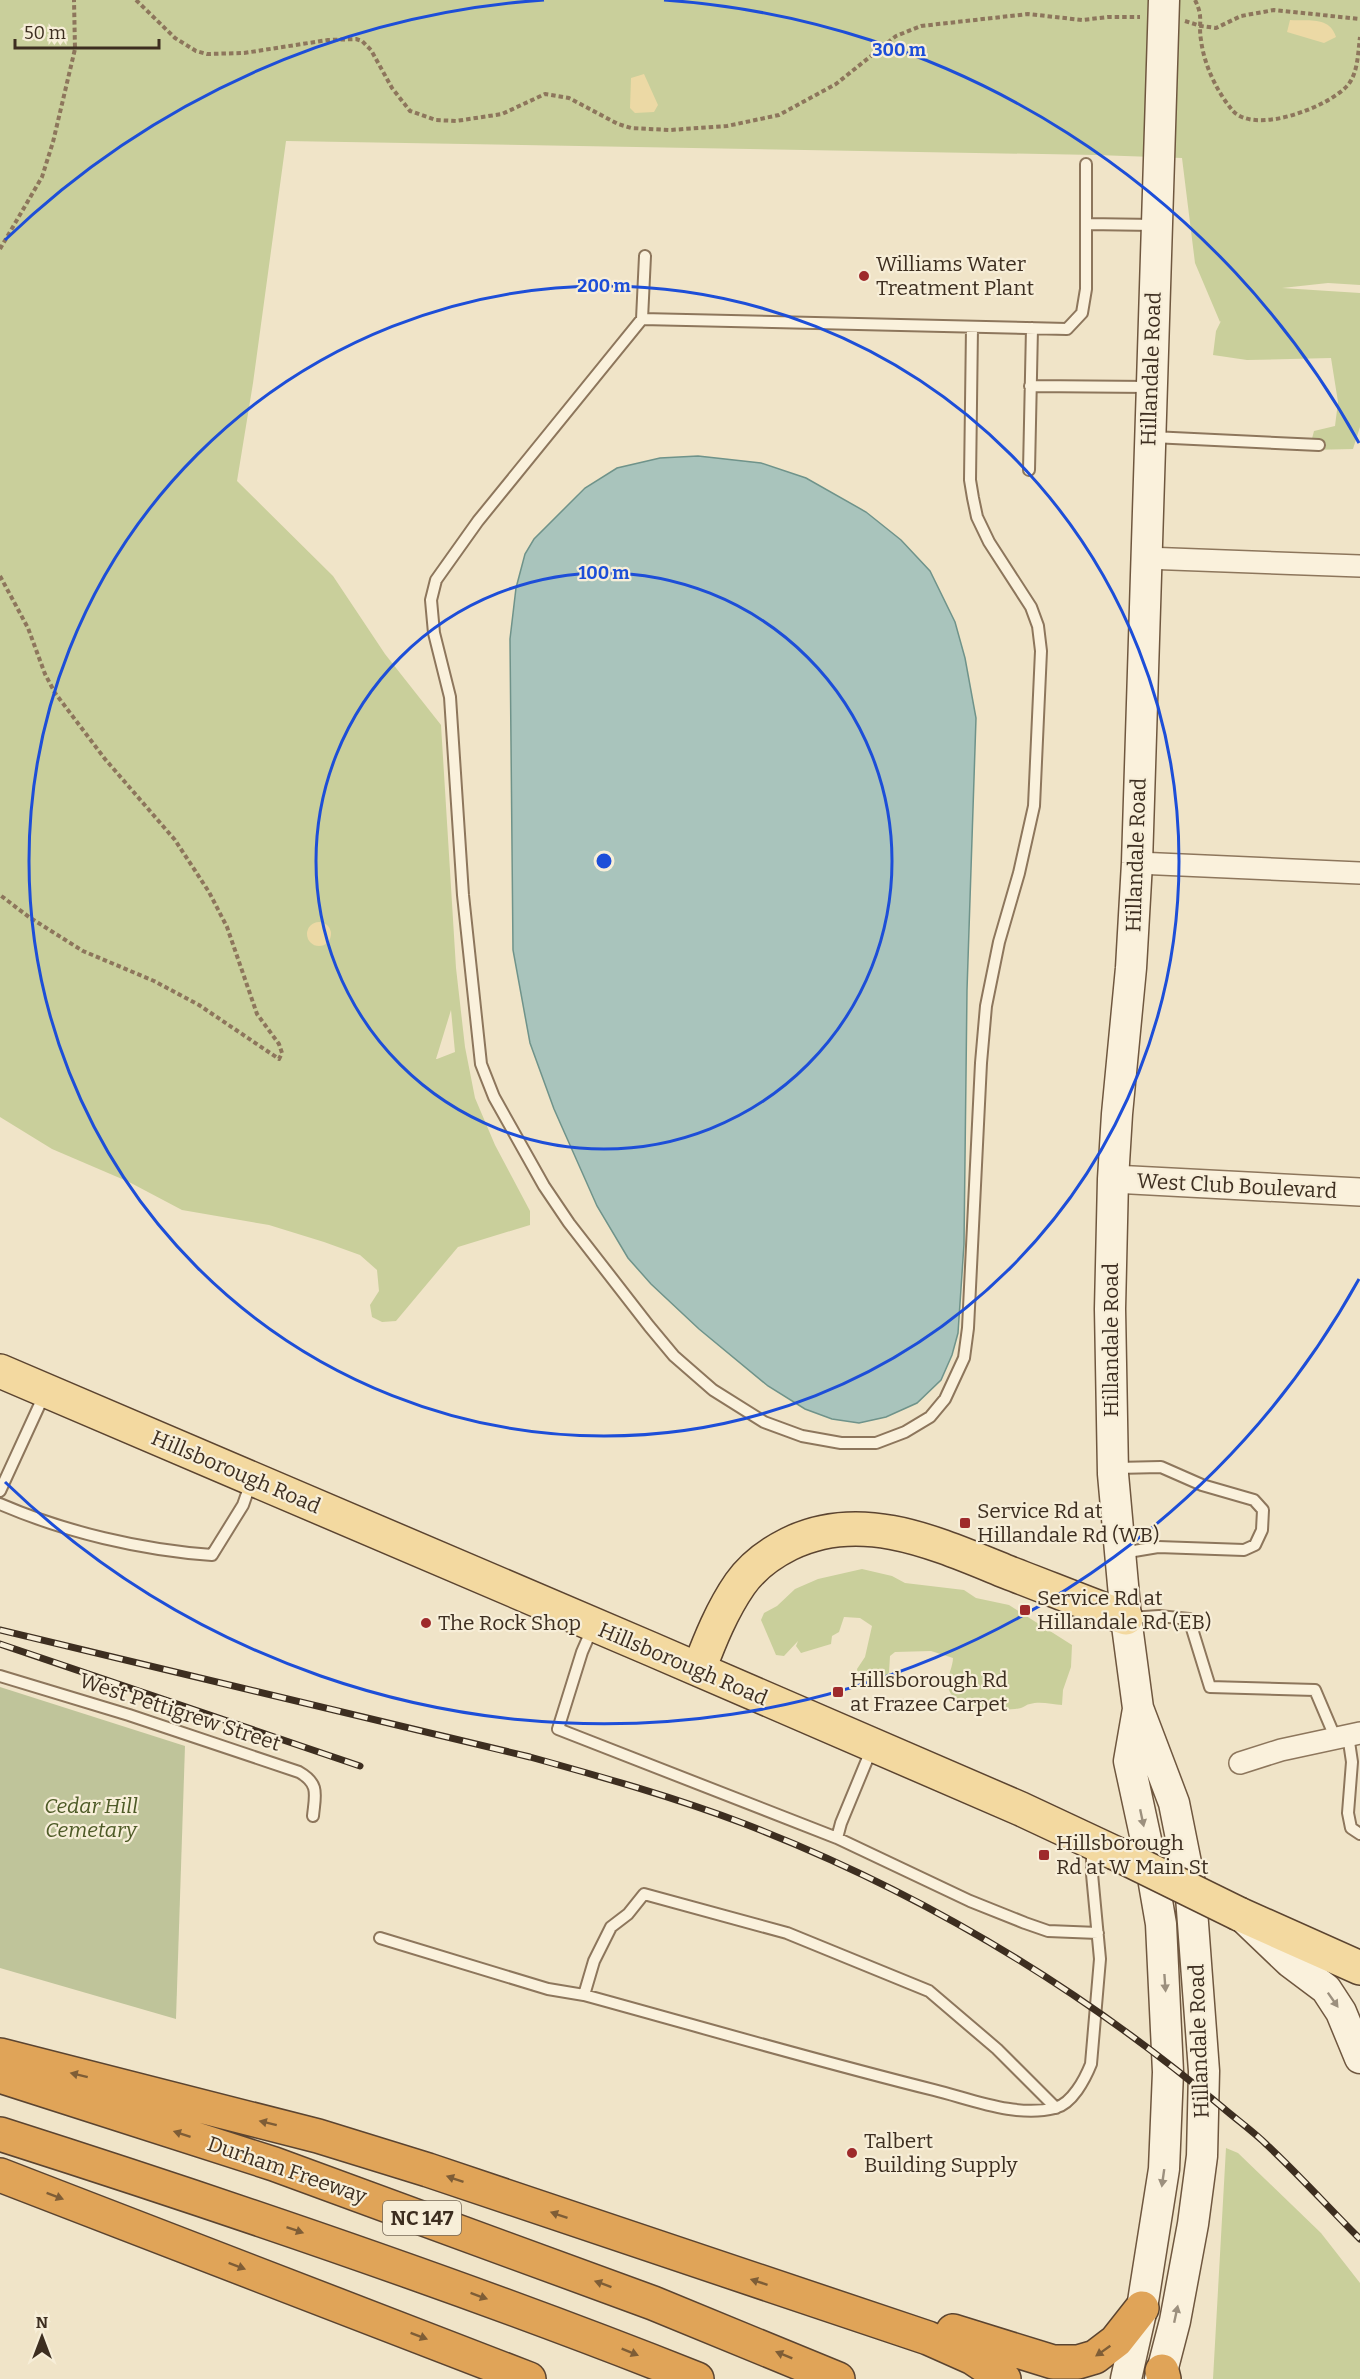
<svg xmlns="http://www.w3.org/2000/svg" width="1360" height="2379" font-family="Bitter,serif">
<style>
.green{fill:#c9cf9b;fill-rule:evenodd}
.sand{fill:#ecd9a5}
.cemetery{fill:#bfc49a}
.water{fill:#a9c4bc;stroke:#6f938a;stroke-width:1.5}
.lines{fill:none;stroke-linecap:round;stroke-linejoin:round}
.service-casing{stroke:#8d765c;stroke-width:14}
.minor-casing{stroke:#8d765c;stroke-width:24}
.tertiary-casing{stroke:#8d765c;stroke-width:30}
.secondary-casing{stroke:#6f573f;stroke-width:33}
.primary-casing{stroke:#5b4430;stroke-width:36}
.motorway-casing{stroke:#5b4430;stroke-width:36}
.path{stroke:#8d765c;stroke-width:4;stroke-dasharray:4.5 3;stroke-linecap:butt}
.service{stroke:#faf1dc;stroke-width:10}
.minor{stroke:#faf1dc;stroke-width:21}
.tertiary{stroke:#faf1dc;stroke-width:27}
.secondary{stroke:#faf1dc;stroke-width:30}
.primary{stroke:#f3d9a0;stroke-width:33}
.motorway{stroke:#e0a458;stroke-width:33}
.rail-casing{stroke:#3d2e20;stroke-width:7}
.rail{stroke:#f7eed8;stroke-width:4.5;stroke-dasharray:14;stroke-linecap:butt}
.primary-bridge-casing{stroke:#5b4430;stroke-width:36;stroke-linecap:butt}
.primary-bridge{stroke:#f3d9a0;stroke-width:33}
.oneway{fill:#9c907e}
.oneway2{fill:#7e5d36}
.ring{fill:none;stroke:#1d4ed8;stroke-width:3}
.poi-dot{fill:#9e2a2b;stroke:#f7eed8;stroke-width:2}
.labels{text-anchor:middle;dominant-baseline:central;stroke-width:4.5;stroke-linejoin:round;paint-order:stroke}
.shield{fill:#f7eed8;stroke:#756857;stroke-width:1.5}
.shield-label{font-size:20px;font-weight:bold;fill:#3d2e20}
.poi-label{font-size:21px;fill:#3d2e20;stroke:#f7eed8;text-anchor:start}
.street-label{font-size:21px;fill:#3d2e20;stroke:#f7eed8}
.park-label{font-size:21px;font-style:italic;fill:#4d5a26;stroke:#f7eed8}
.centre{fill:#1d4ed8;stroke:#f7eed8;stroke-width:3}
.ring-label{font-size:18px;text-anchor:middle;font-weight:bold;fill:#1d4ed8;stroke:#f7eed8;stroke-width:4.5;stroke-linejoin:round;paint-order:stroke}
</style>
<rect width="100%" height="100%" fill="#f0e4c8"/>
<path class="green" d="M 0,0 L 1360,0 L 1360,285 L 1328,283 L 1282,288 L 1360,293 L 1360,427 L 1353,449 L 1309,450 L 1314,431 L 1335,426 L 1338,402 L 1331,358 L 1247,360 L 1213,355 L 1216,331 L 1221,321 L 1220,322 L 1195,263 L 1182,158 L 1096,155 L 286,141 L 253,383 L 237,481 L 333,576 L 385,654 L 441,725 L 456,968 L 465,1047 L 475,1098 L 495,1145 L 530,1211 L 530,1225 L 458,1247 L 396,1321 L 382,1322 L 372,1317 L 370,1305 L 379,1291 L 377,1270 L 360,1255 L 324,1242 L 269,1225 L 182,1210 L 129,1182 L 52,1149 L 0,1117 ZM 451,1010 L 455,1052 L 437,1059 L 436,1059 Z
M 862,1569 L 892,1576 L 905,1583 L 964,1590 L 976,1598 L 1009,1605 L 1072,1645 L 1071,1667 L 1063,1690 L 1062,1705 C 1052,1704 1039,1701 1030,1704 C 1027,1704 1024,1707 1021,1708 C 1005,1712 955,1709 949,1690 C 945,1679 953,1668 953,1658 L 931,1651 L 895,1652 L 890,1656 L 889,1672 L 883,1684 L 867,1686 L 860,1684 L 857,1669 L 865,1657 L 872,1626 L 860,1618 L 844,1617 L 839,1632 L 832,1636 L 831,1644 L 801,1653 L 796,1646 L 798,1641 L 784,1656 L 776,1655 L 761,1620 L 764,1613 L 777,1606 L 795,1589 L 818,1579 Z
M 1226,2148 L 1238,2153 L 1321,2233 L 1360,2283 L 1360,2379 L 1213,2379 Z"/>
<path class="sand" d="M 1290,20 C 1308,21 1330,16 1336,37 L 1324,43 L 1287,32 Z
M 644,74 L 658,105 L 654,112 L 635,113 L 630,108 L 631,78 Z
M307 934a12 12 0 1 1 24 0a12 12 0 1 1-24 0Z"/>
<path class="cemetery" d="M 0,1687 L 185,1746 L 176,2019 L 0,1968 Z"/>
<path class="water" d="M 698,456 L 761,463 L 806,478 L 866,512 L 901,540 L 930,571 L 955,622 L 965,658 L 976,718 L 967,990 L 964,1244 L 958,1333 L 952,1355 L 941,1380 L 917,1403 L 886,1417 L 859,1423 L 832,1419 L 805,1409 L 768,1386 L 699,1329 L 651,1284 L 628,1258 L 597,1206 L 554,1109 L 530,1043 L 513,950 L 510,639 L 516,588 L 525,554 L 534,539 L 585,488 L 617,468 L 660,458 Z"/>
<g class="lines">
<defs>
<path id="service" d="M 1086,224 L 1155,225
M 645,256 L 642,319 L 478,521 L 436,580 L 431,600 L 434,633 L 450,697 L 463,895 L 481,1064 L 494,1097 L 544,1186 L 569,1223 L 649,1326 L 674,1356 L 713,1390 L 764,1422 L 802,1436 L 841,1443 L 876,1443 L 905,1432 L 930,1417 L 945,1399 L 964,1358 L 968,1328 L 981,1063 L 986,1006 L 999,942 L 1019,873 L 1034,806 L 1041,651 L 1038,626 L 1031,607 L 989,542 L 977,517 L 973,498 L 970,480 L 972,327
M 642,319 L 1067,329 L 1082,313 L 1086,289 L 1086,164
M 1030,386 L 1150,387
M 1152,437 L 1319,445
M 1029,470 L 1032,328
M 1116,1468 L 1161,1467 L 1202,1485 L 1254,1500 L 1263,1510 L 1262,1530 L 1255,1545 L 1244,1550 L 1158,1547 L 1122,1553
M 0,1491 L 45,1393
M 0,1504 C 65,1532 141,1550 212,1555 L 243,1505 L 251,1482
M 1130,1618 L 1159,1616 L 1189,1619 L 1210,1687 L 1315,1690 L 1335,1737
M 592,1629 L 582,1652 L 558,1729 L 837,1838 L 970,1901 L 1025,1923 L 1048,1931 L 1098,1933
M 0,1676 L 129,1715 L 299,1772 C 320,1784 315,1795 313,1816
M 1348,1735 L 1352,1762 L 1348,1813 L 1351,1828 L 1360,1834
M 837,1838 L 841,1823 L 872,1748
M 380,1938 L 548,1989 L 584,1995 C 701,2027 817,2061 934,2090 C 971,2099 1016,2118 1055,2108 C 1072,2104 1085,2079 1091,2064 L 1100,1959 L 1092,1874 L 1092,1848
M 584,1995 L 594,1961 L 611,1927 L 628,1914 L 644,1894 L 787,1933 L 929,1991 L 997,2049 L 1056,2108"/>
<path id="minor" d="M 1145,558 L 1360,566
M 1137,863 L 1360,873
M 1240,1763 L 1281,1750 L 1360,1733"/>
<path id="tertiary" d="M 1113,1179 L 1360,1192"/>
<path id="secondary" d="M 1246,1920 L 1290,1962 L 1326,1989 L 1341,2012 L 1360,2058
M 1126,2379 L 1142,2308 L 1164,2169 L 1168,2072 L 1161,1924 L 1148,1849 L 1129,1761 L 1138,1709
M 1160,2379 L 1175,2321 L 1193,2224 L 1202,2156 L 1204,2071 L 1190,1883 L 1174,1803 L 1138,1708 L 1126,1618 L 1113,1474 L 1110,1309 L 1113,1179 L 1117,1114 L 1131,968 L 1137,863 L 1164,0"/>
<path id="primary" d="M 0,1371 L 651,1649 L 1021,1809 L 1115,1853
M 699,1669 C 710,1640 722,1610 740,1584 C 752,1567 771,1553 789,1544 C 862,1508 938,1544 1007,1572 C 1046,1587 1086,1603 1126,1618
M 1239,1914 L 1360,1968"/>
<path id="motorway" d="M 0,2055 L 318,2136 L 428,2170 L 928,2338 L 973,2358 L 1004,2379
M 0,2076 L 274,2164 L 653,2303 L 838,2379
M 0,2134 C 235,2209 468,2288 697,2379
M 0,2175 L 529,2379
M 953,2331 L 1053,2362 L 1078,2362 L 1095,2357 L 1116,2341 L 1142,2308
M 1162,2371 L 1164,2379"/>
</defs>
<use href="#service" class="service-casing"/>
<use href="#minor" class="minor-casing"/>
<use href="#tertiary" class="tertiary-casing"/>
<use href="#secondary" class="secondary-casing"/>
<use href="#primary" class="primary-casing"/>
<use href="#motorway" class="motorway-casing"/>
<path class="path" d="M 136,0 L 175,38 L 196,51 L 207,54 L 244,53 L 328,40 L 356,39 L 362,41 L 371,50 L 392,88 L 410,111 L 436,120 L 456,121 L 502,114 L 545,94 L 569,98 L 618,124 L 631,128 L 670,130 L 727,126 L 779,115 L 836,84 L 896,36 L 921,26 L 1028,14 L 1082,20 L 1108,17 L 1140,17
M 1195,0 C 1204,18 1198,23 1201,40 C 1204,65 1217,92 1233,111 C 1256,135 1328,107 1347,86 C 1358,74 1358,53 1360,37
M 1185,21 L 1201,26 L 1216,28 L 1241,16 L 1274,10 L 1360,19
M 0,249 L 42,177 L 53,142 L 75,49 L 74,0
M 0,576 L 28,628 L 45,674 L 55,693 L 105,759 L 175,840 L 209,892 L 227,927 L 257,1014 L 279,1044 L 282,1053 L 279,1059 L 199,1005 L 154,981 L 83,951 L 29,917 L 0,895"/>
<use href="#service" class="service"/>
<use href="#minor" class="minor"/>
<use href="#tertiary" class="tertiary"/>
<use href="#secondary" class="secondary"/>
<use href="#primary" class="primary"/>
<use href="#motorway" class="motorway"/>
<defs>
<path id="rail" d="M 0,1630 L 530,1757 C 602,1777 674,1797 745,1824 C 919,1891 1079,1987 1222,2107 C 1237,2120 1253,2131 1267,2145 C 1299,2175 1329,2208 1360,2239
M 0,1644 L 360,1766"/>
</defs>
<use href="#rail" class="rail-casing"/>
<use href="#rail" class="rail"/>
<defs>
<path id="primary-bridge" d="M 1115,1853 L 1239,1914"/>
</defs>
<use href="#primary-bridge" class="primary-bridge-casing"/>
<use href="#primary-bridge" class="primary-bridge"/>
</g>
<defs><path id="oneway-solid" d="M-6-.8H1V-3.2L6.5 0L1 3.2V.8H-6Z" transform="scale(1.5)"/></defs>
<g class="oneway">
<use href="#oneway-solid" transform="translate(1142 1818) rotate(78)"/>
<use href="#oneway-solid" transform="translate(1165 1983) rotate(86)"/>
<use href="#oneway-solid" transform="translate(1333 2000) rotate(55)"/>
<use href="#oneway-solid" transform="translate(1163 2178) rotate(98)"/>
<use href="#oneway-solid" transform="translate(1176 2314) rotate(-78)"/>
</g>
<g class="oneway2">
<use href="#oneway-solid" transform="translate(79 2075) rotate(-166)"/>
<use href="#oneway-solid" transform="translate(268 2123) rotate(-166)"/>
<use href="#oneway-solid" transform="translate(182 2134) rotate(-162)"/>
<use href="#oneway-solid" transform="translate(455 2179) rotate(-161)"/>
<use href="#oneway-solid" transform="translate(55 2196) rotate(21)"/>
<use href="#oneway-solid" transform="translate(559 2215) rotate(-161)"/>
<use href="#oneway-solid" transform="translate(295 2230) rotate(19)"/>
<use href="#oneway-solid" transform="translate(237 2266) rotate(21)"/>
<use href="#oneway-solid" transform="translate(759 2282) rotate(-162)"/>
<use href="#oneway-solid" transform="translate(603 2284) rotate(-160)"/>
<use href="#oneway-solid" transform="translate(479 2296) rotate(20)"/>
<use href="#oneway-solid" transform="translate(419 2336) rotate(21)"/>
<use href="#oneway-solid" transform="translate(1103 2351) rotate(145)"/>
<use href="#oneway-solid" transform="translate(630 2352) rotate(22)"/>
<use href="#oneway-solid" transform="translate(784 2355) rotate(-158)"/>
</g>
<g class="ring">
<circle cx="604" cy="861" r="288"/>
<circle cx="604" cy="861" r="575"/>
<path d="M1359 1279A863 863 0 0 1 5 1482M5 240A863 863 0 0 1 544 0M664 0A863 863 0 0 1 1359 443"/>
</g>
<g class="poi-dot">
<circle cx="864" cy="276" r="6"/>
<rect x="959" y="1517" width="12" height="12" rx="3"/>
<rect x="1019" y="1604" width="12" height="12" rx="3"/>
<circle cx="426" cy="1623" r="6"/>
<rect x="832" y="1686" width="12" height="12" rx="3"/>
<rect x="1038" y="1849" width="12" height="12" rx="3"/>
<circle cx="852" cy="2153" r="6"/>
</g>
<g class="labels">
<rect class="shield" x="383" y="2201" width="78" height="34" rx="4.5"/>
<g class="shield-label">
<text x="422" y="2218">NC 147</text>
</g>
<g class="poi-label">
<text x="876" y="264">Williams Water<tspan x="876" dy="24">Treatment Plant</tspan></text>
<text x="977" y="1511">Service Rd at<tspan x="977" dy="24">Hillandale Rd (WB)</tspan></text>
<text x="1037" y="1598">Service Rd at<tspan x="1037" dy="24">Hillandale Rd (EB)</tspan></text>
<text x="438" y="1623">The Rock Shop</text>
<text x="850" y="1680">Hillsborough Rd<tspan x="850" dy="24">at Frazee Carpet</tspan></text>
<text x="1056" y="1843">Hillsborough<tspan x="1056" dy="24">Rd at W Main St</tspan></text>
<text x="864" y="2141">Talbert<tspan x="864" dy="24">Building Supply</tspan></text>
</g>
<g class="street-label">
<text transform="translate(1151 369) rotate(-88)">Hillandale Road</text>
<text transform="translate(1136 855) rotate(-88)">Hillandale Road</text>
<text transform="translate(1237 1186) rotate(3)">West Club Boulevard</text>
<text transform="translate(1111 1340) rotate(-90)">Hillandale Road</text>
<text transform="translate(236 1472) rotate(23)">Hillsborough Road</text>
<text transform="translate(683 1664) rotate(23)">Hillsborough Road</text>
<text transform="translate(180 1712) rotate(18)">West Pettigrew Street</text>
<text transform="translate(1199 2041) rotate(-92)">Hillandale Road</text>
<text transform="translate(287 2170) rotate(19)">Durham Freeway</text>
</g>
<g class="park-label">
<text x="91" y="1806">Cedar Hill<tspan x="91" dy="24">Cemetary</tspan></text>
</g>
</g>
<circle cx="604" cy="861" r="9" class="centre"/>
<g class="ring-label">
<text x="899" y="56">300 m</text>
<text x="604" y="292">200 m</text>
<text x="604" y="579">100 m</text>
</g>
<g transform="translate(42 2337)" stroke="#f7eed8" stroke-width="4.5" paint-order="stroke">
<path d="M0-4.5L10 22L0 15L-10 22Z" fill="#3d2e20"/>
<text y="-9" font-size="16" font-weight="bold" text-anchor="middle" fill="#3d2e20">N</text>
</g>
<path d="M15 39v9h144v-9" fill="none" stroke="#3d2e20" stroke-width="3"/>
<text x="24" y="39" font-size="18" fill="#3d2e20" stroke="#f7eed8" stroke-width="4.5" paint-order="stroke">50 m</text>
</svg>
